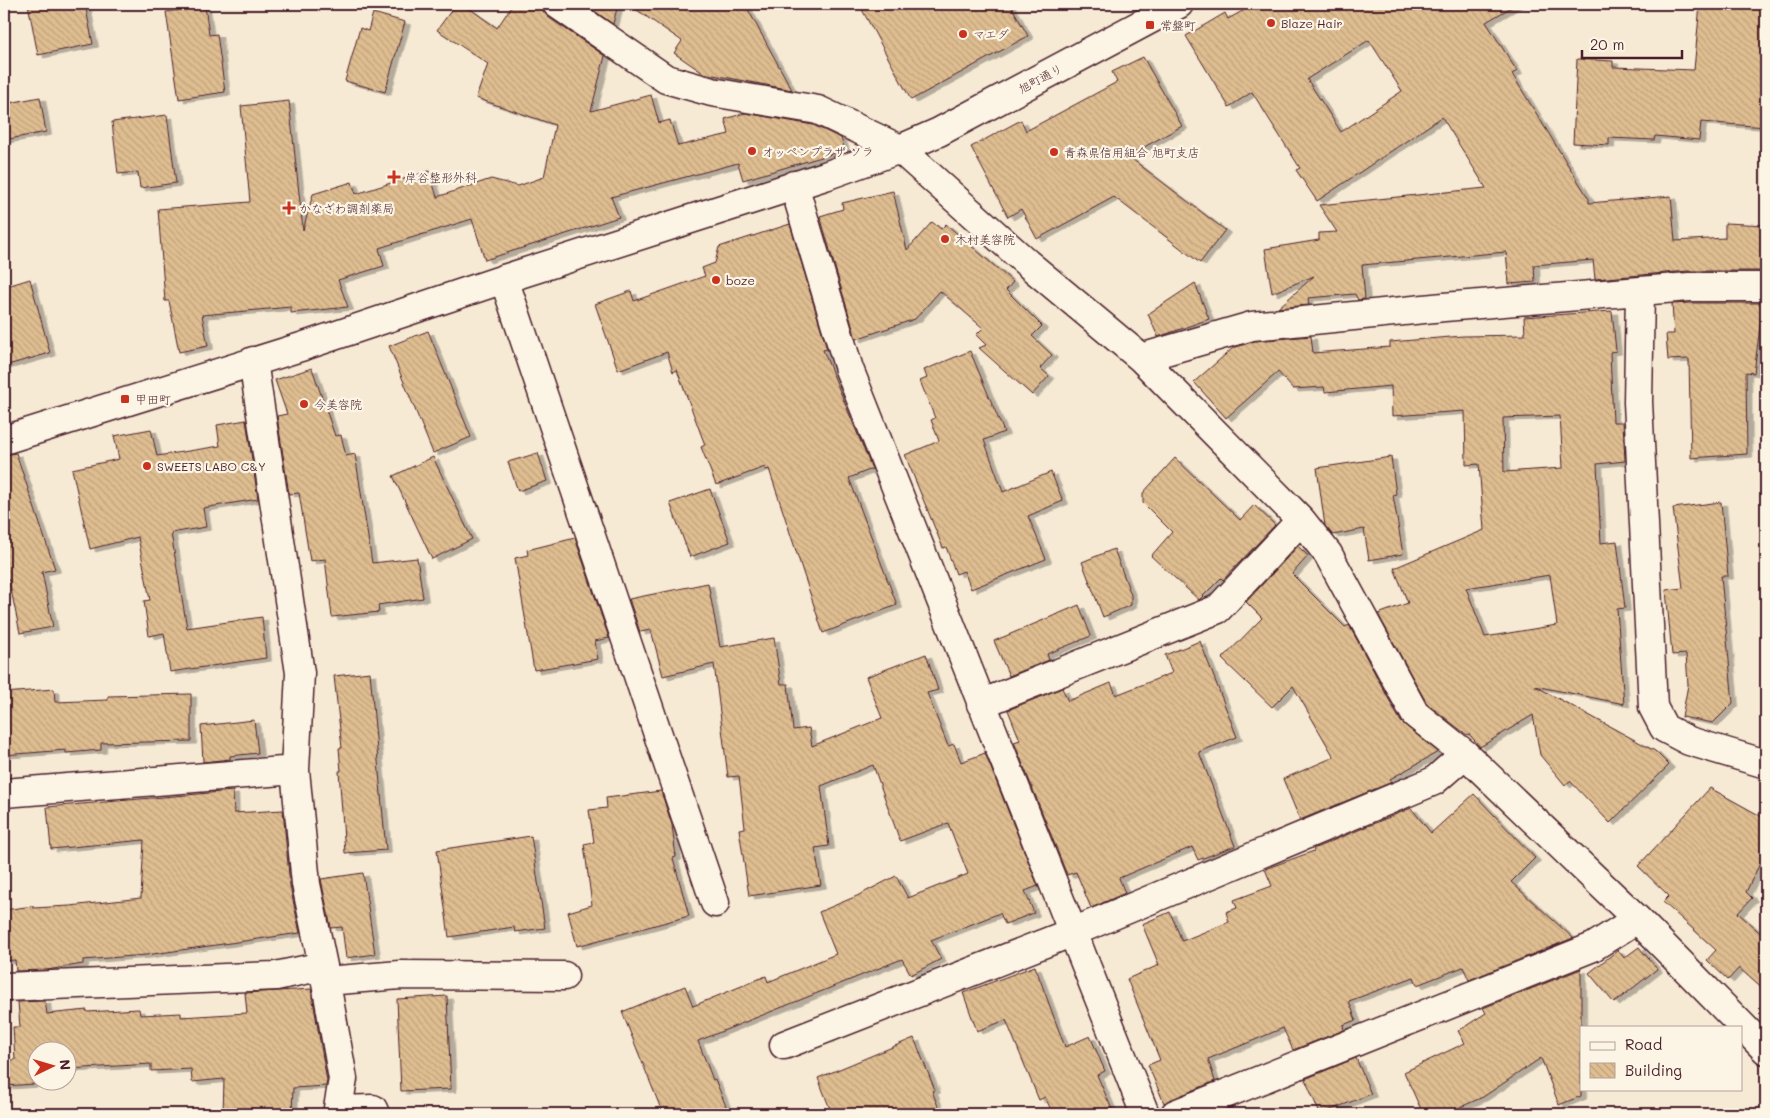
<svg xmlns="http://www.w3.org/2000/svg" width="1770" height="1118" font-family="Mali,'Klee One',sans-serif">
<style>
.building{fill:url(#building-back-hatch);stroke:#4a1f2b;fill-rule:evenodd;filter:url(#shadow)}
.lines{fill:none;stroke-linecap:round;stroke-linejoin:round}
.minor-casing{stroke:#4a1f2b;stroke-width:31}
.tertiary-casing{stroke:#4a1f2b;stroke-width:31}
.minor{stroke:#fcf5e5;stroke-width:28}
.tertiary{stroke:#fcf5e5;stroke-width:28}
.poi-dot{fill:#c8321e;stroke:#fcf5e5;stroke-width:2}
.labels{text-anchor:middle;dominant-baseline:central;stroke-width:4.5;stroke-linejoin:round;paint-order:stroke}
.poi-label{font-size:12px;fill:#4a1f2b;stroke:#fcf5e5;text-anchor:start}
.street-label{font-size:12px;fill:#4a1f2b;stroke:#fcf5e5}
</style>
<defs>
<pattern id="building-back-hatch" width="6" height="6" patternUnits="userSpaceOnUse" patternTransform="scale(1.25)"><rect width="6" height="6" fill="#debd90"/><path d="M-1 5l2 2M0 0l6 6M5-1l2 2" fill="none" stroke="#c0a27c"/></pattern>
<filter id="shadow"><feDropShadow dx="5.5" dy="3" stdDeviation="0" flood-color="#0004"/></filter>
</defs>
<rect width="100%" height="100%" fill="#f6ead4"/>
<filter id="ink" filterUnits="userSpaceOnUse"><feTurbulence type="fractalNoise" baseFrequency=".02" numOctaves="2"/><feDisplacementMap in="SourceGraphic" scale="10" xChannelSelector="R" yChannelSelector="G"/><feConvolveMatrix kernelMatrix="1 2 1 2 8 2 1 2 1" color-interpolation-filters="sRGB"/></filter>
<g filter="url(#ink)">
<path class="building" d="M 28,4 L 85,4 L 93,44 L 38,55 Z
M 456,4 L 463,4 L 497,28 L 513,4 L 542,4 L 543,11 L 548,17 L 605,56 L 591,111 L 651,95 L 659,123 L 670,120 L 678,146 L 729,134 L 725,119 L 745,113 L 813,125 L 841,138 L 845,150 L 743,180 L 738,163 L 611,197 L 619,217 L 485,260 L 472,219 L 379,248 L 384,266 L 338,280 L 348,307 L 291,313 L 291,307 L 202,315 L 208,346 L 179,352 L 169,301 L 165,301 L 158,209 L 250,202 L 241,106 L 289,101 L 303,230 L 313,194 L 352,182 L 356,194 L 429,171 L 437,197 L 491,179 L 518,186 L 544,177 L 555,125 L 476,98 L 488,64 L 437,30 Z
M 584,4 L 618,4 L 613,24 Z
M 628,4 L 745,4 L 792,90 L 703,73 L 674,53 L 682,41 Z
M 859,4 L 1010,4 L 1028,36 L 911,100 Z
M 1255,4 L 1517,4 L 1486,22 L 1517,71 L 1512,74 L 1589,199 L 1589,203 L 1671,196 L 1675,241 L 1725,238 L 1725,223 L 1766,225 L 1766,271 L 1688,271 L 1595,279 L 1593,260 L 1534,265 L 1535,282 L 1509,284 L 1506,252 L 1362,265 L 1365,299 L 1358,300 L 1355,294 L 1308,298 L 1309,305 L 1278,308 L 1314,276 L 1272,293 L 1265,249 L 1319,240 L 1319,233 L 1337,232 L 1319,205 L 1486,188 L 1442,117 L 1317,201 L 1296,170 L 1300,168 L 1252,92 L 1229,107 L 1186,36 L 1225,13 L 1228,19 ZM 1369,40 L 1402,91 L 1341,132 L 1307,79 Z
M 1700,4 L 1766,4 L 1766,127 L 1701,122 L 1699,140 L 1655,136 L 1654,140 L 1609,138 L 1609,145 L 1573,143 L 1577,59 L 1613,61 L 1613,67 L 1694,70 Z
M 205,6 L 209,35 L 217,34 L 225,92 L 179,99 L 166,12 Z
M 373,13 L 405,22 L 385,92 L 345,81 L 360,28 L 368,31 Z
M 1143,57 L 1182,126 L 1128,156 L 1225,230 L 1200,263 L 1114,197 L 1037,239 L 1021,209 L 1008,217 L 971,147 L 1021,120 L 1026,131 L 1117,82 L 1112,72 Z
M 40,97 L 46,132 L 4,140 L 4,104 Z
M 167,115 L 176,183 L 140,188 L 138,172 L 118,174 L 112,122 Z
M 893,191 L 907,250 L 932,222 L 941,229 L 946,224 L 1013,282 L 1006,290 L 1042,326 L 1032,336 L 1052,355 L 1040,368 L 1049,376 L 1032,395 L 979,348 L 986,345 L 976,335 L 983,328 L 940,291 L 915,319 L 856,339 L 820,216 L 843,209 L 842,203 Z
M 790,224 L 827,349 L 823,350 L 872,469 L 849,478 L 897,605 L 823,633 L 769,469 L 766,470 L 765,467 L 716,485 L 701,447 L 705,445 L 677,370 L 673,372 L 667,352 L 618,370 L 595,304 L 631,291 L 634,301 L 705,276 L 702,268 L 715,263 L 719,247 Z
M 30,279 L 50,353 L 4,366 L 4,287 Z
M 1195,283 L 1209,319 L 1158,337 L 1148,314 Z
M 1690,303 L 1763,303 L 1754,373 L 1746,372 L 1747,454 L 1691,458 L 1689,359 L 1668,360 L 1666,334 L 1674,334 L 1672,304 Z
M 1612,311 L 1616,351 L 1610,352 L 1613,422 L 1623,422 L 1625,461 L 1597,464 L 1601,543 L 1617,541 L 1625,608 L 1617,609 L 1624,704 L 1535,686 L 1655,751 L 1669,765 L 1610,823 L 1570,781 L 1565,785 L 1540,755 L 1533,715 L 1480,747 L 1469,734 L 1467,735 L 1427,704 L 1378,614 L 1408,603 L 1394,568 L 1484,530 L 1479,464 L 1466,465 L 1465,411 L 1392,416 L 1391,386 L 1325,392 L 1324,387 L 1293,389 L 1278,372 L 1226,418 L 1194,382 L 1233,348 L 1255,341 L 1311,336 L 1313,353 L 1390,347 L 1390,342 L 1463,336 L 1525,335 L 1524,317 ZM 1560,416 L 1563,468 L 1504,472 L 1503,418 ZM 1550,575 L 1557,625 L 1485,637 L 1466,588 Z
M 428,331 L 471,437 L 433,453 L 389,346 Z
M 970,351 L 1004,432 L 984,440 L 1003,492 L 1051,472 L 1063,501 L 1028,516 L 1046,559 L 971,589 L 964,571 L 956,574 L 946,547 L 943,548 L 905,455 L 939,441 L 931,420 L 935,418 L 920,381 L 927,378 L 924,370 Z
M 312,368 L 335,436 L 341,435 L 346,456 L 355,454 L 372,563 L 417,558 L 423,598 L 378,605 L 379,612 L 332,617 L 325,559 L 310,561 L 299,493 L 289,494 L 277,416 L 287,414 L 275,380 Z
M 246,420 L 258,499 L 203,508 L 206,527 L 171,533 L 187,628 L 262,617 L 266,658 L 170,672 L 164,633 L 149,636 L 144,601 L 150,600 L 138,537 L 90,549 L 72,469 L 119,459 L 114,436 L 151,429 L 157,456 L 220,446 L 217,425 Z
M 16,453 L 55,569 L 42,572 L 53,627 L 20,633 L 9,580 L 4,581 L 4,455 Z
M 538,453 L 547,481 L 518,491 L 508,462 Z
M 433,457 L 472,539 L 432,559 L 393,476 Z
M 1391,457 L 1396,494 L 1393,495 L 1403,554 L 1369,560 L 1364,529 L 1333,535 L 1325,526 L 1317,468 Z
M 1175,458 L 1240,520 L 1254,505 L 1275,525 L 1223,580 L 1221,578 L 1199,600 L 1151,556 L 1172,532 L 1143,503 L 1143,493 Z
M 710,489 L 730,542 L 690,557 L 670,503 Z
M 1721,502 L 1728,576 L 1721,576 L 1733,703 L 1713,723 L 1682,717 L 1688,685 L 1686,654 L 1672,655 L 1666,590 L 1683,588 L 1673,508 Z
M 575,538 L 609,638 L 595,641 L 598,659 L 534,670 L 515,558 L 528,555 L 527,550 Z
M 1298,546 L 1308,556 L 1292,574 L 1345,627 L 1349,625 L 1401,722 L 1438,752 L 1390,779 L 1392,782 L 1300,820 L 1283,779 L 1334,757 L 1293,686 L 1272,707 L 1222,659 L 1262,618 L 1246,602 Z
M 1114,549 L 1131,595 L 1131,605 L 1103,617 L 1082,562 Z
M 708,583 L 720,647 L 774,638 L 781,684 L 788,684 L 793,730 L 809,728 L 812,746 L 882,718 L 866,677 L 926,654 L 938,690 L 927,693 L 948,746 L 954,744 L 961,762 L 985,753 L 1038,886 L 1025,891 L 1034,913 L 1005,924 L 1000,913 L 931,940 L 941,959 L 911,975 L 902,959 L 698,1041 L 713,1080 L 715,1079 L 729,1114 L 663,1114 L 622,1012 L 685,986 L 693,1006 L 766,976 L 768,982 L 836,954 L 819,912 L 857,896 L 896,876 L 908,898 L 968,874 L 948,823 L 900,841 L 873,765 L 821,786 L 829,846 L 815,848 L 821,885 L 749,896 L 739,829 L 745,828 L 739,776 L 728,777 L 714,664 L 663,676 L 651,630 L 640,632 L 629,599 Z
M 1079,605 L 1091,636 L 1047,654 L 1049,660 L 1009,676 L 994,641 Z
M 1200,641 L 1237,737 L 1199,752 L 1235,846 L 1198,860 L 1192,847 L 1119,878 L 1125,893 L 1091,908 L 1076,872 L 1067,875 L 1014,742 L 1020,740 L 1008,710 L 1062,688 L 1068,701 L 1111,683 L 1116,695 L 1172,673 L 1165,655 Z
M 370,672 L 386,850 L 345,853 L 339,771 L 341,771 L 339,748 L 342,748 L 334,676 Z
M 54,689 L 55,702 L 108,700 L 108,696 L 191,694 L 191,741 L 101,743 L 101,750 L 66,753 L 66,750 L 4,755 L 4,693 Z
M 254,720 L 258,753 L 230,756 L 230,759 L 203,762 L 201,726 Z
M 1710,788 L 1766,819 L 1766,851 L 1746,892 L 1752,898 L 1738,913 L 1766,938 L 1766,992 L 1739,968 L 1728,980 L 1707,960 L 1716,950 L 1663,902 L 1669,896 L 1638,866 Z
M 233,791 L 234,813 L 283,810 L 290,886 L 300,933 L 146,955 L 83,960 L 83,964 L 47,970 L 16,971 L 15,960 L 4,961 L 4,910 L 33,906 L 33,908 L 70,906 L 141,898 L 144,840 L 51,849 L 47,807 Z
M 661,791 L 672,825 L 676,857 L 673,858 L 689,916 L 577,946 L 568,912 L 592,905 L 584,844 L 594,842 L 589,810 L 607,808 L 606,798 Z
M 1474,794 L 1535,858 L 1511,882 L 1573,938 L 1469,980 L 1463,967 L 1417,985 L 1414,977 L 1349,1001 L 1356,1020 L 1343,1025 L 1344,1030 L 1293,1050 L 1283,1028 L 1250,1042 L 1208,1059 L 1215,1081 L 1164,1103 L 1148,1065 L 1160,1060 L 1127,979 L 1159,965 L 1142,924 L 1170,912 L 1182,941 L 1229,922 L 1226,912 L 1237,908 L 1234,900 L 1272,886 L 1265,869 L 1314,851 L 1313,849 L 1411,808 L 1431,833 Z
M 531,836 L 545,928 L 515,932 L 514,927 L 449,937 L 437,850 Z
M 363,873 L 375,954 L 346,958 L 342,927 L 331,928 L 321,879 Z
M 1639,947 L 1657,969 L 1614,1003 L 1589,973 L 1618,950 L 1624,958 Z
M 1035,966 L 1065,1047 L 1090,1036 L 1105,1071 L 1097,1075 L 1114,1114 L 1053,1114 L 1045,1097 L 1039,1100 L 1006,1020 L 977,1031 L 963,993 Z
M 1581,969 L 1581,1096 L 1559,1105 L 1541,1058 L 1483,1097 L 1445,1114 L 1423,1114 L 1404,1072 L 1465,1043 L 1458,1031 L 1486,1013 L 1483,1008 Z
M 311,989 L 327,1081 L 326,1086 L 293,1088 L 292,1114 L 223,1114 L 224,1079 L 192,1082 L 191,1069 L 151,1071 L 151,1064 L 68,1069 L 68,1050 L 38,1050 L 38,1080 L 50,1080 L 50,1083 L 4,1086 L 4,1060 L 15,1060 L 13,1027 L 20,1027 L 18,1002 L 45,1001 L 47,1014 L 87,1010 L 87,1012 L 139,1009 L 140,1015 L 181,1013 L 181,1017 L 247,1013 L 245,993 Z
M 447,996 L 451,1089 L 401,1091 L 397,999 Z
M 914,1038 L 935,1090 L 932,1091 L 941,1114 L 832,1114 L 818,1078 Z
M 1356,1058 L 1371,1094 L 1320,1114 L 1305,1079 Z"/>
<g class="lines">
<defs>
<path id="minor" d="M 557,4 L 666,79 L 712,92 L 818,110 L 900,149 L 1027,263 L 1141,358 L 1301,520 L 1328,554 L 1415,714 L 1465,754 L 1637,919 L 1766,1050
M 794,185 L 849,369 L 1145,1114
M 504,279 L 715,903
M 1640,292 L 1638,402 L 1653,707 L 1664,728 L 1689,741 L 1766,764
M 1141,358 L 1252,326 L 1444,307 L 1689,287 L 1766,287
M 253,361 L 300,673 L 295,770 L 306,884 L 323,966 L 343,1079 L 337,1114
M 981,704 L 1218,609 L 1301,520
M 4,793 L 295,770
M 326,981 L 400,975 L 564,976
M 4,987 L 276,976 L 323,966
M 784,1045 L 1073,932 L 1434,781 L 1465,754
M 338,1110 L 373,1109 L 375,1114
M 1175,1114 L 1593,947 L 1637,919"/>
<path id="tertiary" d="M 4,440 L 304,346 L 504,279 L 825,176 L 900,149 L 939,132 L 1179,4"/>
</defs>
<use href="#minor" class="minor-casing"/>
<use href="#tertiary" class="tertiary-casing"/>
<use href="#minor" class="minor"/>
<use href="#tertiary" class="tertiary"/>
</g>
</g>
<g class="poi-dot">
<circle cx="1271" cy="23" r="5"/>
<rect x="1145" y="20" width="10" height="10" rx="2.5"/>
<circle cx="963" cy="34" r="5"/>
<circle cx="752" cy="151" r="5"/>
<circle cx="1054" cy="152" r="5"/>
<path d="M391.5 169.5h5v5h5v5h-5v5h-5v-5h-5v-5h5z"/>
<path d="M286.5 200.5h5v5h5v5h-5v5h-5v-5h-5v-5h5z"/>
<circle cx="945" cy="239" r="5"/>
<circle cx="716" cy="280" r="5"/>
<rect x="120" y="394" width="10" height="10" rx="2.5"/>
<circle cx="304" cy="404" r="5"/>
<circle cx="147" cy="466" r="5"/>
</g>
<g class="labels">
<g class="poi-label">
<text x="1281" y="23">Blaze Hair</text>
<text x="1160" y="25">常盤町</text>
<text x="973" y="34">マエダ</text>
<text x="762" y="151">オッペンプラザ ソラ</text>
<text x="1064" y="152">青森県信用組合 旭町支店</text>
<text x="405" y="177">岸谷整形外科</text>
<text x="299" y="208">かなざわ調剤薬局</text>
<text x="955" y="239">木村美容院</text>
<text x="726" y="280">boze</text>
<text x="135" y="399">甲田町</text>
<text x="314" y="404">今美容院</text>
<text x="157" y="466">SWEETS LABO C&amp;Y</text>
</g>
<g class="street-label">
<text transform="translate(1040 78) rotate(-28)">旭町通り</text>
</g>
</g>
<rect width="1770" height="1118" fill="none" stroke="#fcf5e5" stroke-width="20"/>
<rect x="10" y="10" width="1750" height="1098" fill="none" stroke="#4a1f2b" stroke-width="2" filter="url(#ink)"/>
<rect x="1580" y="1026" width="162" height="65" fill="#fcf5e5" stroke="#b59f9b"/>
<rect x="1590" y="1042" width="25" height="8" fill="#fcf5e5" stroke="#b59f9b"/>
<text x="1625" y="1050" font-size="15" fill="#4a1f2b">Road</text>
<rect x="1590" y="1063" width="25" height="15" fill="url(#building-back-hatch)" stroke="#b59f9b"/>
<text x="1625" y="1076" font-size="15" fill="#4a1f2b">Building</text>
<g transform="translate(52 1066) rotate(85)"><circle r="24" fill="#fcf5e5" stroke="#b59f9b"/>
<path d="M0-4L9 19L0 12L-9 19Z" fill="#c8321e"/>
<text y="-8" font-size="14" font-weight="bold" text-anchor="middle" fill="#4a1f2b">N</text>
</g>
<path d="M1582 50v8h100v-8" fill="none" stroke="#4a1f2b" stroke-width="2.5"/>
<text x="1590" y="50" font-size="15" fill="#4a1f2b" stroke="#fcf5e5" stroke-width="4" paint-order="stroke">20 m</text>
</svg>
